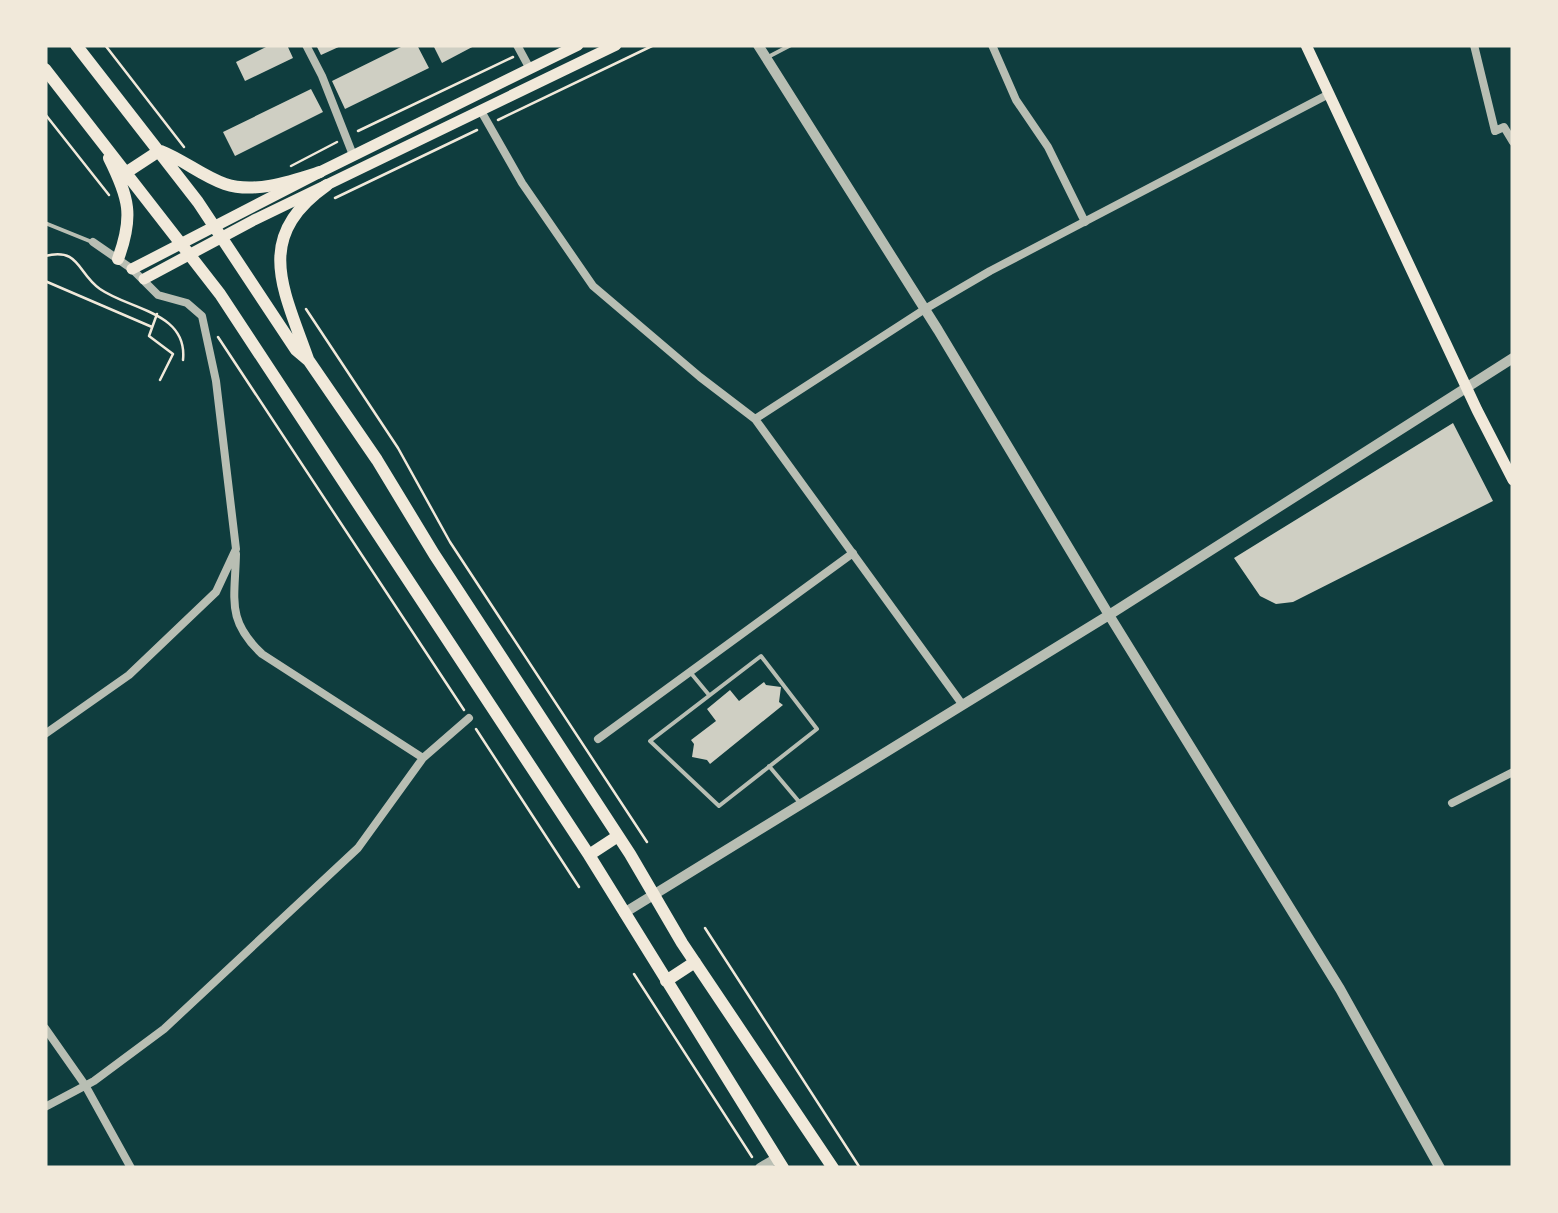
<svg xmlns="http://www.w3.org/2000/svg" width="1558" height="1213" font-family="'IBM Plex Sans',sans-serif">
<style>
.building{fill:#cfcfc3}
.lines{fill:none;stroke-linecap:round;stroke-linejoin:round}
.path{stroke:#f1e9da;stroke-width:2.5}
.service{stroke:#b8beb3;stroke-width:4}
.minor{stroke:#b8beb3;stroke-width:8}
.tertiary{stroke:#b8beb3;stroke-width:10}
.secondary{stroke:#f1e9da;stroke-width:11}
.primary{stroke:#f1e9da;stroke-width:12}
</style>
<rect width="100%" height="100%" fill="#0f3d3e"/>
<path class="building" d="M 270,45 L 287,45 L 293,58 L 245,81 L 236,62 Z
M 316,45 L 343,45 L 321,55 Z
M 405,45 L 417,45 L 429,68 L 345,109 L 332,81 Z
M 433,45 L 476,45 L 442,63 Z
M 311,89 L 323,112 L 235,156 L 223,132 Z
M 1453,423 L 1493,501 L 1293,602 L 1276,604 L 1260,596 L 1234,558 Z
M 764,682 L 766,685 L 781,687 L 779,702 L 783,705 L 710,764 L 707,760 L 692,757 L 694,744 L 691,740 L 716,721 L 707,709 L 730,690 L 739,701 Z"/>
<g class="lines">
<path class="path" d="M 105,45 L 184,147
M 45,114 L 109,195
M 498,120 L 654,45
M 358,131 L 513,57
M 291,166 L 337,142
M 335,198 L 477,130
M 45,256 C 80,247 77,273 100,289 C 130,310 188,312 183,360
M 45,281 L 152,327
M 306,309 L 398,448 L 450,542 L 647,842
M 157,314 L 149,336 L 173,354 L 160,380
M 218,337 L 464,710
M 476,729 L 579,887
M 705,928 L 860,1168
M 634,974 L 752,1157"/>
<path class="service" d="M 768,57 L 791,45
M 45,223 L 92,242
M 761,656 L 817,729 L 719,806 L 650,741 Z
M 690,672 L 709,695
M 769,766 L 801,804"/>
<path class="minor" d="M 306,45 L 322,76 L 353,155
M 517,45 L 530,69
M 992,45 L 1016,100 L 1048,147 L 1085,222
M 1474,45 L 1495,131 L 1504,127 L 1513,142
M 481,111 L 522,183 L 593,286 L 700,377 L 755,419 L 962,704
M 755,419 L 925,309 L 990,271 L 1329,94
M 236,554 C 235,600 226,620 262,654 L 423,758
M 45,734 L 129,675 L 216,592 L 236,549 L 216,381 L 202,316 L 187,303 L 158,295 L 132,269 L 93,242
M 598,739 L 853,553
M 1452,803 L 1513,772
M 45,1028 L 85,1085 L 131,1168
M 45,1107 L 94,1081 L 164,1029 L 358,848 L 423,758 L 469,718"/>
<path class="tertiary" d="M 758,45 L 938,330 L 1109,615 L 1340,989 L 1440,1168
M 624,913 L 1109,615 L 1513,358
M 760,1168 L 777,1158"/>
<path class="secondary" d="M 1306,45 L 1477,410 L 1513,480
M 132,269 L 320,172 L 578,45
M 144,279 L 254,220 L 616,45"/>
<path class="primary" d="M 76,45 L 198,202 L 296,350 L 309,361 L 377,460 L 434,554 L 630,854 L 682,943 L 833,1168
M 45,69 L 220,294 L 589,855 L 783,1168
M 161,151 C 184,160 202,176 225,184 C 255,194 292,181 320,172
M 109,158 C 129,198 134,216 118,259
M 127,172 L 159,151
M 308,359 C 283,288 253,237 327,185
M 589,855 L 618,836
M 666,981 L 695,962"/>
</g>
<rect width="1558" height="1213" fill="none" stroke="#f1e9da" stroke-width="95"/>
</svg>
